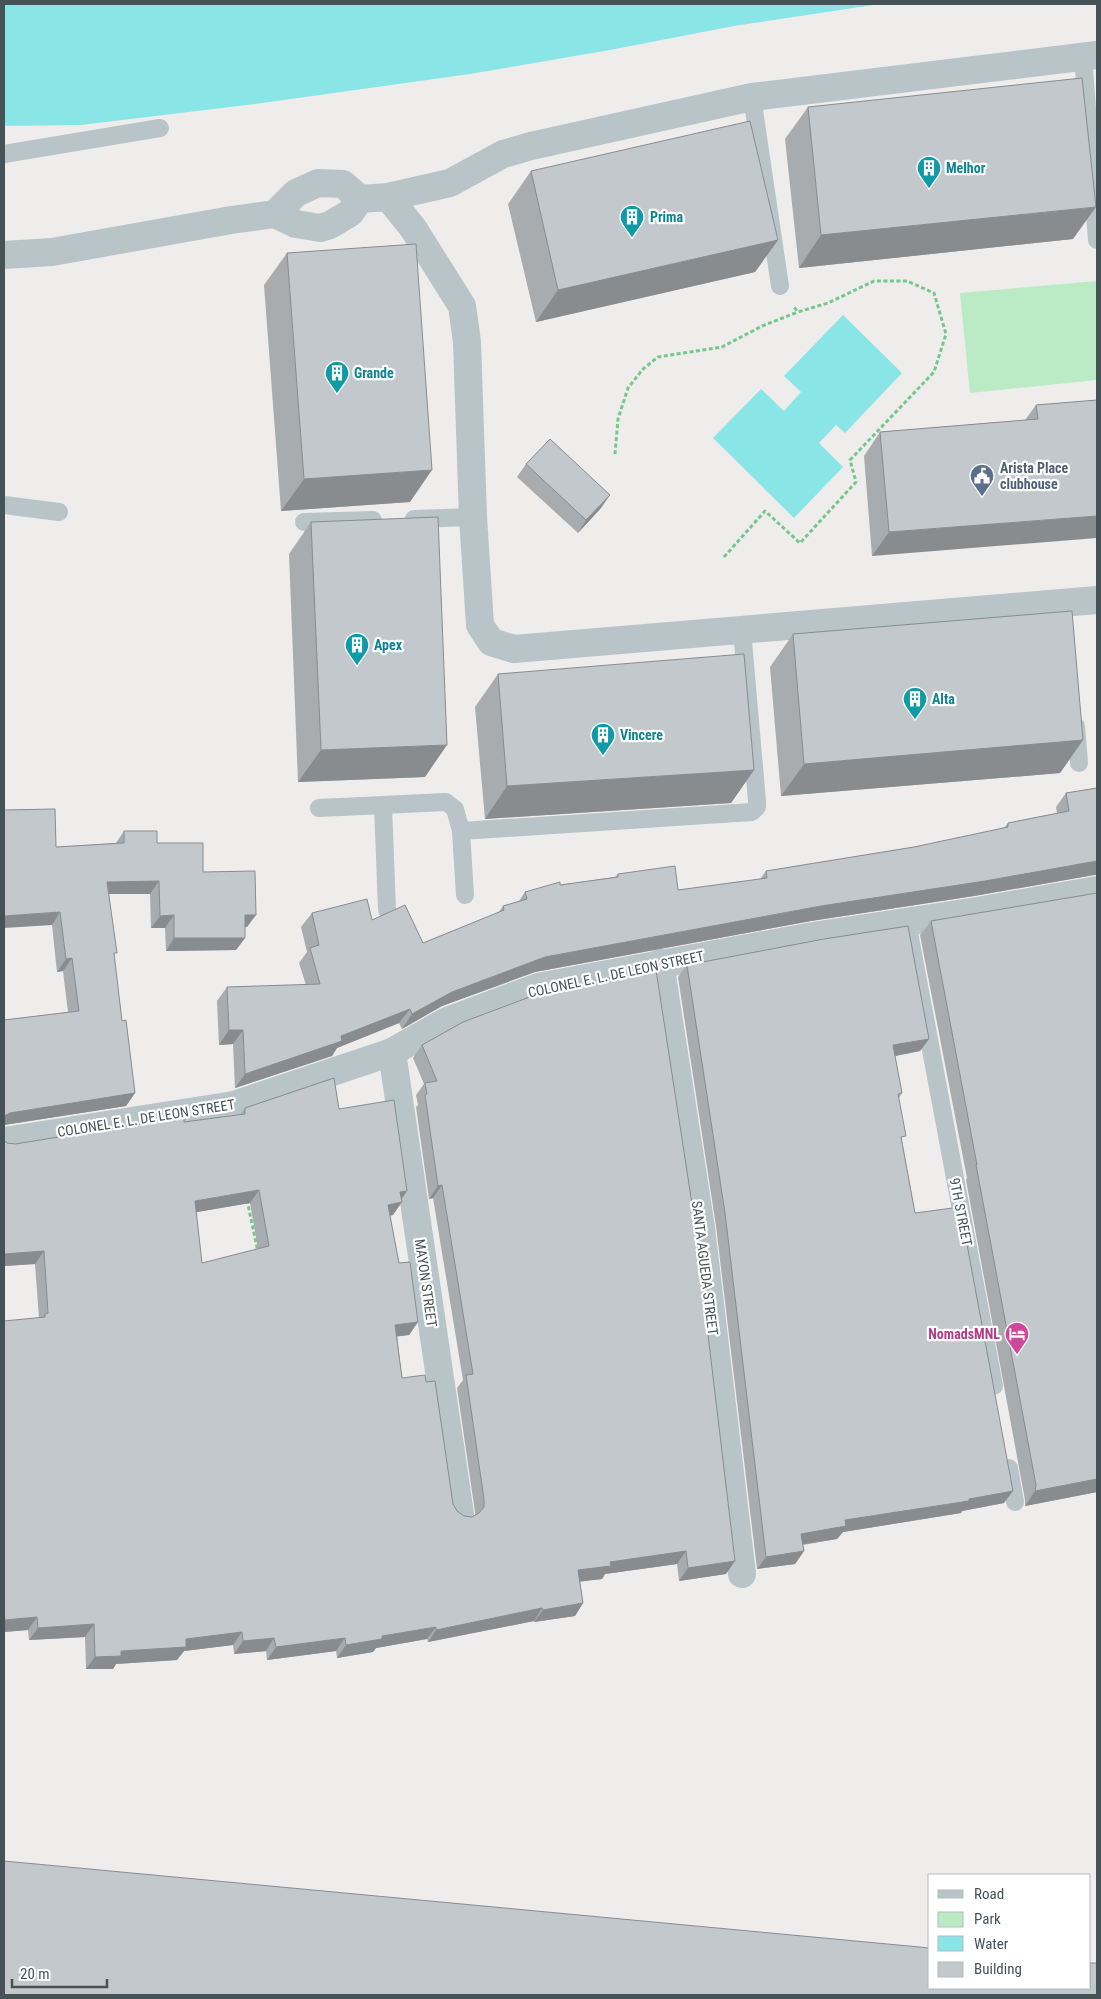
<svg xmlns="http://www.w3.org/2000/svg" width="1101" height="1999" font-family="'Roboto Condensed',sans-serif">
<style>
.green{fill:#bbebc4}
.water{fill:#8ae6e6}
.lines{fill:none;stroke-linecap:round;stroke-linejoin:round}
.path{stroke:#75c78e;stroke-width:3;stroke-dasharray:4 2.5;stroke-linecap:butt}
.service{stroke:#b8c4c8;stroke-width:18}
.minor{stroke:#b8c4c8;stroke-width:28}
.tertiary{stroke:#b8c4c8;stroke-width:28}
.wall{fill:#a8acaf;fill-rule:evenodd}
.shaded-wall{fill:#888c8f}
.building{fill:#c3c8cc;stroke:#888c8f;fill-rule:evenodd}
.labels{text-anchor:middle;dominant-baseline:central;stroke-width:4.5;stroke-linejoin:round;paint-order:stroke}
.culture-label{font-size:14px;font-weight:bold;fill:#0d838f;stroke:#fff;text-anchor:start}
.service-label{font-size:14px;font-weight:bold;fill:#4e5e75;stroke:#fff;text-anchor:start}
.street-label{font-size:14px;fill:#455358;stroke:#fff}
.hotel-label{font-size:14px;font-weight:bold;fill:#b23c85;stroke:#fff;text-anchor:end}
</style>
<rect width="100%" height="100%" fill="#efecec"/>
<path class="green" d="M 1097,281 L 1097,380 L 970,393 L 960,293 Z"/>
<path class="water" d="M 4,4 L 880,4 L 734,26 L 610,50 L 470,74 L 255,104 L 81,125 L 4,126 Z
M 843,315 L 902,373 L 845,433 L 836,425 L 819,443 L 843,467 L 794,518 L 713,438 L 761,389 L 784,411 L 801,392 L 784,376 Z"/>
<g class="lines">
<path class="path" d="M 615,454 L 618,419 L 628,388 L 643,369 L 658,357 L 722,347 L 762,326 L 798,312
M 724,557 L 765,511 L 800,543 L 856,482 L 850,460 L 934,372 L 946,334 L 934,293 L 907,281 L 874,281 L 828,303 L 798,312 L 793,306
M 247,1200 L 258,1252"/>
<path class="service" d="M 1083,56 L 1097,240
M 752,97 L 780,286
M 4,154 L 160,128
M 4,505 L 59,512
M 414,519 L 473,517
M 304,522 L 373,520
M 1076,726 L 1079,763
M 383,805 L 387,910
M 319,808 L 446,802 L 455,809 L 461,831 L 752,812 L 757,807 L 757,801 L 742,630
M 461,831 L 465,895
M 907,922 L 994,1386
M 1009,1468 L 1015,1502"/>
<path class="minor" d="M 388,197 L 413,228 L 462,306 L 467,342 L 473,517 L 480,625 L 491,642 L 514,649 L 1097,600
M 275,214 L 296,193 L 318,183 L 343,184 L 360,199 L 388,197 L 450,183 L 503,154 L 531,146 L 752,97 L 1097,55
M 4,255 L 52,252 L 231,220 L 275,214 L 296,224 L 320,228 L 330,225 L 350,213 L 360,199
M 660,963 L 701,1228 L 742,1574
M 392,1052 L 460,1514"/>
<path class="tertiary" d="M 4,1141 L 234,1105 L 392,1052 L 447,1021 L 538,987 L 813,936 L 977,911 L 1097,890"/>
</g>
<path class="wall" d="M 808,107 L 1073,239 L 799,268 L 785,139 Z
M 531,171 L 778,240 L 755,272 L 536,322 L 508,204 Z
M 287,253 L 410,502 L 281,511 L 264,285 Z
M 1097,400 L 872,556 L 864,456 L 880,432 L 1025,420 L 1036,405 Z
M 526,464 L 601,508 L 578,533 L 517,477 Z
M 311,522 L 425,777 L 298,782 L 289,554 Z
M 793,634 L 1083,740 L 1060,773 L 781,796 L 770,667 Z
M 498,674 L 754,770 L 731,803 L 485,819 L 475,707 Z
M 1097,788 L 1097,875 L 1094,875 L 974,896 L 811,921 L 535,972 L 442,1006 L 402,1029 L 399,1023 L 337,1048 L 332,1056 L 235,1088 L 233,1044 L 219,1045 L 217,1001 L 227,987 L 306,985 L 299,963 L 307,952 L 301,927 L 312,913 L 372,920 L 423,943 L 498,913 L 503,906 L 519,901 L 525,892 L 560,885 L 615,877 L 618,874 L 678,890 L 760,879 L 766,871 L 914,847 L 1004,828 L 1008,823 L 1057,813 L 1056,807 L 1066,793 Z
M 124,831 L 157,843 L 203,872 L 247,927 L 245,927 L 245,938 L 236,950 L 166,951 L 165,928 L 151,928 L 150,894 L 109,894 L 114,957 L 122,1021 L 135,1093 L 126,1106 L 4,1125 L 4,1020 L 68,1012 L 63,971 L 57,972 L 52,925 L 56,847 L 116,843 Z
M 931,921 L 1097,1492 L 1025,1506 L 1025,1500 L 966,1180 L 967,1178 L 920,935 Z
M 687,965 L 929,1039 L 920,1051 L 895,1056 L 902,1093 L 899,1098 L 902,1141 L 915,1213 L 1004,1503 L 962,1511 L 961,1513 L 843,1532 L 837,1539 L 803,1545 L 804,1551 L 795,1564 L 757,1569 L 716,1226 L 678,977 Z
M 422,1045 L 726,1574 L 679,1581 L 677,1564 L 605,1574 L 602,1579 L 580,1581 L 583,1603 L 575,1616 L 534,1622 L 534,1621 L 428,1642 L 427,1639 L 376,1648 L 373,1652 L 337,1658 L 336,1651 L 267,1660 L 266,1651 L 234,1654 L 233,1645 L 184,1651 L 177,1660 L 116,1664 L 113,1669 L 86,1669 L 85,1637 L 29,1640 L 28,1630 L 4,1632 L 4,1321 L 39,1318 L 35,1264 L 4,1266 L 4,1140 L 7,1143 L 15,1144 L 240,1115 L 245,1108 L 339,1109 L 401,1199 L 393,1215 L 390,1216 L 399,1263 L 418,1322 L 409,1335 L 397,1336 L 402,1378 L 426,1382 L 453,1504 L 457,1511 L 464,1516 L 472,1517 L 475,1515 L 475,1512 L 457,1388 L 463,1380 L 433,1198 L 429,1199 L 416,1107 L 418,1105 L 416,1095 L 424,1084 L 413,1058 ZM 250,1203 L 258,1249 L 202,1263 L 196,1212 Z"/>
<path class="shaded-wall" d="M 1096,207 L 1073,239 L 799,268 L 821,235 Z
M 778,240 L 755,272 L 536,322 L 558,290 Z
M 432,470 L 410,502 L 281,511 L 304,479 Z
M 610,495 L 601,508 L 578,533 L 586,520 Z
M 1097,516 L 1097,538 L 872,556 L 889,532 Z
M 1083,740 L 1060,773 L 781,796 L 804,764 Z
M 447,745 L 425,777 L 298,782 L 321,750 Z
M 754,770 L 731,803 L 485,819 L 507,786 Z
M 1097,861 L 1097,875 L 1094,875 L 974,896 L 811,921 L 535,972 L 442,1006 L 402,1029 L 412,1014 L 452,992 L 545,957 L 821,906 Z
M 159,881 L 150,894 L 99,894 L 107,882 Z
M 60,912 L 52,925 L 4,928 L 4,916 Z
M 174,915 L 165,928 L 151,928 L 160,916 Z
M 245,915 L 256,915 L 247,927 L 236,927 Z
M 174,938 L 245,938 L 236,950 L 166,951 Z
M 72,958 L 63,971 L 57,972 L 66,959 Z
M 410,1009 L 399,1023 L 337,1048 L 332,1056 L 235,1088 L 245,1074 Z
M 229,1030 L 243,1030 L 233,1044 L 219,1045 Z
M 929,1039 L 920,1051 L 885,1058 L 893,1045 Z
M 135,1093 L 126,1106 L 4,1125 L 4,1116 L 10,1113 Z
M 442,1185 L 433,1198 L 429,1199 L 438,1186 Z
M 259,1190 L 250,1203 L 186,1214 L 195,1201 Z
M 407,1191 L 399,1203 L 402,1202 L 393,1215 L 379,1217 L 388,1205 L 400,1192 Z
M 44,1251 L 35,1264 L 4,1266 L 4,1254 Z
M 418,1322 L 409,1335 L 386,1338 L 395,1325 Z
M 1097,1479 L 1097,1492 L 1025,1506 L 1035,1491 Z
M 1013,1491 L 1004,1503 L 962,1511 L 961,1513 L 843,1532 L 837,1539 L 792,1546 L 801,1534 L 845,1520 Z
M 686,1551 L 677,1564 L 605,1574 L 602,1579 L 569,1583 L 578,1570 L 610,1562 Z
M 804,1551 L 795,1564 L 757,1569 L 766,1557 Z
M 735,1561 L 726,1574 L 679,1581 L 688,1568 Z
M 583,1603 L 575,1616 L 534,1622 L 543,1610 Z
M 542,1608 L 534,1621 L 428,1642 L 436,1630 Z
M 37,1617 L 28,1630 L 4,1632 L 4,1620 Z
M 94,1624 L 85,1637 L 29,1640 L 38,1628 Z
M 436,1627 L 427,1639 L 376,1648 L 373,1652 L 337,1658 L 346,1645 L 382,1636 Z
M 242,1632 L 233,1645 L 184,1651 L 177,1660 L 116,1664 L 113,1669 L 86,1669 L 95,1657 L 186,1639 Z
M 274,1638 L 266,1651 L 234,1654 L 243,1641 Z
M 345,1638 L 336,1651 L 267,1660 L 276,1647 Z"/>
<path class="building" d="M 1082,78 L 1096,207 L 821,235 L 808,107 Z
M 750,121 L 778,240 L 558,290 L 531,171 Z
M 416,244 L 432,470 L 304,479 L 287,253 Z
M 1097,400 L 1097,516 L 889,532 L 880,432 L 1038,419 L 1036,405 Z
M 550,439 L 610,495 L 586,520 L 526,464 Z
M 438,517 L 447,745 L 321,750 L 311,522 Z
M 1072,611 L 1083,740 L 804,764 L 793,634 Z
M 744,654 L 754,770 L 507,786 L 498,674 Z
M 1097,788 L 1097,861 L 985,881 L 821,906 L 545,957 L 452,992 L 412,1014 L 410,1009 L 341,1036 L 342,1041 L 245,1074 L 243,1030 L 229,1030 L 227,987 L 320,984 L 310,948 L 319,945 L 312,913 L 367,899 L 372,920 L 405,905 L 423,943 L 504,910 L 503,906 L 527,899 L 525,892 L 560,882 L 560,885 L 618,877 L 618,874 L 675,866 L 678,890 L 767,878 L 766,871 L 914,847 L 1008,827 L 1008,823 L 1069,811 L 1066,793 Z
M 55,809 L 56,847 L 124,843 L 124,831 L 157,831 L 157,843 L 203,843 L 203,872 L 255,871 L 256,915 L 245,915 L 245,938 L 174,938 L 174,915 L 160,916 L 159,881 L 107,882 L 117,953 L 114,953 L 122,1021 L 126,1020 L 135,1093 L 10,1113 L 4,1116 L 4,1020 L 79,1011 L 72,958 L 66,959 L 60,912 L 4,916 L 4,810 Z
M 1097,893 L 1097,1479 L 1035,1491 L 1036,1485 L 976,1165 L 977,1165 L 931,921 Z
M 908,926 L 929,1039 L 893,1045 L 902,1093 L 898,1094 L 906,1136 L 901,1137 L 915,1213 L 960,1207 L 1013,1491 L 969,1499 L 969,1501 L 845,1520 L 846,1526 L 801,1534 L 804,1551 L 766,1557 L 725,1213 L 687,965 L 824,939 Z
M 656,970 L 694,1217 L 735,1561 L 688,1568 L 686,1551 L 610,1562 L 611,1566 L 578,1570 L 583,1603 L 543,1610 L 542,1608 L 436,1630 L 436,1627 L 382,1636 L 382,1639 L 346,1645 L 345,1638 L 276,1647 L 274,1638 L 243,1641 L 242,1632 L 186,1639 L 186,1647 L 121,1651 L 121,1656 L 95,1657 L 94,1624 L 38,1628 L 37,1617 L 4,1620 L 4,1321 L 45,1317 L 45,1314 L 48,1313 L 44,1251 L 4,1254 L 4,1140 L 7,1143 L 15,1144 L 184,1117 L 184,1122 L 245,1114 L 245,1108 L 334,1078 L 339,1109 L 394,1100 L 407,1191 L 400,1192 L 402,1202 L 388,1205 L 399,1263 L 410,1262 L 418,1322 L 395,1325 L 402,1378 L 425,1375 L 426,1382 L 435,1381 L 453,1504 L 457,1511 L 464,1516 L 472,1517 L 479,1513 L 484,1507 L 484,1499 L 466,1375 L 473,1374 L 442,1185 L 438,1186 L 425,1095 L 427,1094 L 425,1083 L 437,1081 L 422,1045 L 463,1022 L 551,989 ZM 259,1190 L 269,1246 L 202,1263 L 195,1201 Z
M 4,1861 L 930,1948 L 930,1988 L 1090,1988 L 1090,1963 L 1097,1963 L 1097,1995 L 4,1995 Z"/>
<defs>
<symbol id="building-pin" viewBox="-11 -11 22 30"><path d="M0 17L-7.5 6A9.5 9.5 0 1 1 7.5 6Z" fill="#0f9aa8" stroke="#fff"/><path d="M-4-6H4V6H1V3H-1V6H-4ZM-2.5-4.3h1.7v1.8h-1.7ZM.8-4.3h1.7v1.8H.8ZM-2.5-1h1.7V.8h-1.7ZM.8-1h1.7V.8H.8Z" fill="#fff"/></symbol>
<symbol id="civic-pin" viewBox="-11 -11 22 30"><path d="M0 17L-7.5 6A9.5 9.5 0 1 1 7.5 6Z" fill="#5c6f8a" stroke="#fff"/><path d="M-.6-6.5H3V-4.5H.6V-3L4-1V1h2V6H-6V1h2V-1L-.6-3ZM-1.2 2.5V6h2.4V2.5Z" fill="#fff"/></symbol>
<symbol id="hotel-pin" viewBox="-11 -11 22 30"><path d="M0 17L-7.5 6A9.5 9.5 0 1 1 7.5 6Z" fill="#d1479c" stroke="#fff"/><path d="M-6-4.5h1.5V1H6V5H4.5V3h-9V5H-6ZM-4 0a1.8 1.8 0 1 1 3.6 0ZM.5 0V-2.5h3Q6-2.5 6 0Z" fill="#fff"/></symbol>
</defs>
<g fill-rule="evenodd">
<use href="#building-pin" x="915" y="154" width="28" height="38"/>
<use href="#building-pin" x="618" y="203" width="28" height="38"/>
<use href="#building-pin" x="323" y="359" width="28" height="38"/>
<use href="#civic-pin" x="968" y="462" width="28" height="38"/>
<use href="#building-pin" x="343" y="631" width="28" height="38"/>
<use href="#building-pin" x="901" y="685" width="28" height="38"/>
<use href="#building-pin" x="589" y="721" width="28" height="38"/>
<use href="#hotel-pin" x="1003" y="1320" width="28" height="38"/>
</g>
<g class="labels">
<g class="culture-label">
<text x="946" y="168">Melhor</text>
<text x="650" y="217">Prima</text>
<text x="354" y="373">Grande</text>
<text x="374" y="645">Apex</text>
<text x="932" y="699">Alta</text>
<text x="620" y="735">Vincere</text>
</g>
<g class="service-label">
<text x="1000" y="468">Arista Place<tspan x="1000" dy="16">clubhouse</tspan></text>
</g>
<g class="street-label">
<text transform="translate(616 974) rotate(-12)">COLONEL E. L. DE LEON STREET</text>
<text transform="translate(146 1118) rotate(-9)">COLONEL E. L. DE LEON STREET</text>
<text transform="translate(961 1212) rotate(79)">9TH STREET</text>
<text transform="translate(705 1268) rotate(83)">SANTA AGUEDA STREET</text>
<text transform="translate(426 1283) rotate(82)">MAYON STREET</text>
</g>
<g class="hotel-label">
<text x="1000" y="1334">NomadsMNL</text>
</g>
</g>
<rect width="1101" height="1999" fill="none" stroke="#455358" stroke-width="10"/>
<rect x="928" y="1874" width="162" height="115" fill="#ffffff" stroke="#b5babc"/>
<rect x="938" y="1890" width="25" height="8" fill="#b8c4c8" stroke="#b5babc"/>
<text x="974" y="1899" font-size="15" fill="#455358">Road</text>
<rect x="938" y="1912" width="25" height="15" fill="#bbebc4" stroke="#b5babc"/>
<text x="974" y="1924" font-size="15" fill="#455358">Park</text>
<rect x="938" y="1936" width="25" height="15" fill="#8ae6e6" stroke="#b5babc"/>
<text x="974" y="1949" font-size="15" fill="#455358">Water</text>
<rect x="938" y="1962" width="25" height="15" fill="#c3c8cc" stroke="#b5babc"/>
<text x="974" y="1974" font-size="15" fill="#455358">Building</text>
<path d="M12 1979v8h95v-8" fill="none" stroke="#455358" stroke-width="2.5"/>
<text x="20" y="1979" font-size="15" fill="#455358" stroke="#ffffff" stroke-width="4" paint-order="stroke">20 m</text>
</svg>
